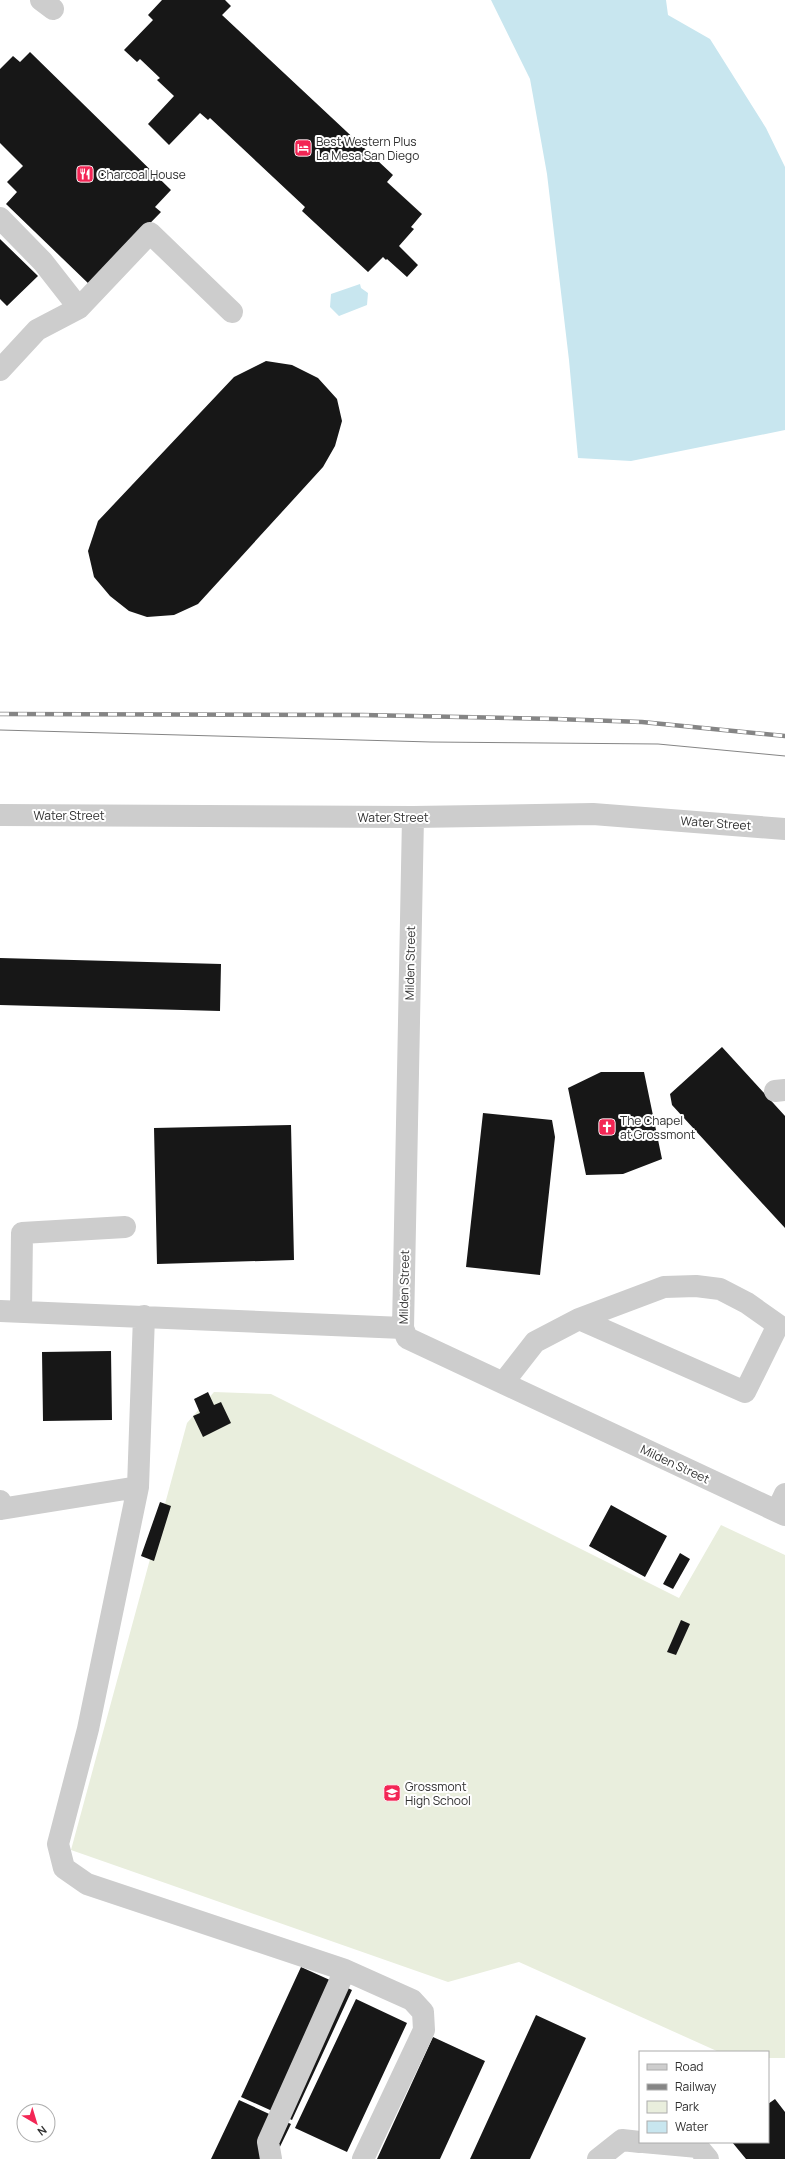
<svg xmlns="http://www.w3.org/2000/svg" width="785" height="2159" font-family="Manrope,sans-serif">
<style>
.green{fill:#e9eedd}
.water{fill:#c8e6ef}
.building{fill:#171717}
.lines{fill:none;stroke-linecap:round;stroke-linejoin:round}
.minor{stroke:#cdcdcd;stroke-width:22}
.tram{stroke:#858585;stroke-width:1}
.rail-casing{stroke:#858585;stroke-width:4.5}
.rail{stroke:#fff;stroke-width:3;stroke-dasharray:9;stroke-linecap:butt}
.labels{text-anchor:middle;dominant-baseline:central;stroke-width:4;stroke-linejoin:round;paint-order:stroke}
.poi-label{font-size:12px;fill:#303030;stroke:#fff;text-anchor:start}
.street-label{font-size:12px;fill:#303030;stroke:#fff}
</style>
<rect width="100%" height="100%" fill="#fff"/>
<path class="green" d="M 214,1392 L 271,1394 L 679,1598 L 721,1525 L 785,1555 L 785,2058 L 768,2058 L 768,2052 L 719,2052 L 519,1962 L 448,1982 L 71,1850 L 187,1423 Z"/>
<path class="water" d="M 491,0 L 666,0 L 668,15 L 710,39 L 766,128 L 785,167 L 785,430 L 631,461 L 578,458 L 569,360 L 547,174 L 530,79 Z
M 360,284 L 361,288 L 368,293 L 367,305 L 339,316 L 330,307 L 331,294 Z"/>
<path class="building" d="M 162,0 L 225,0 L 231,6 L 222,15 L 393,175 L 387,182 L 422,214 L 411,227 L 414,229 L 399,246 L 418,265 L 407,277 L 387,259 L 386,260 L 383,257 L 368,272 L 302,211 L 305,207 L 210,118 L 208,120 L 200,113 L 169,145 L 148,124 L 174,96 L 157,80 L 160,78 L 140,59 L 137,62 L 124,50 L 153,20 L 148,15 Z
M 30,52 L 171,190 L 155,207 L 161,212 L 90,285 L 6,204 L 17,192 L 7,182 L 23,166 L 0,143 L 0,69 L 13,56 L 20,62 Z
M 0,239 L 38,276 L 7,306 L 0,299 Z
M 266,361 L 292,365 L 318,378 L 337,399 L 342,421 L 335,446 L 323,467 L 198,604 L 174,615 L 147,617 L 129,611 L 110,596 L 94,577 L 88,551 L 98,521 L 234,377 Z
M 0,958 L 221,964 L 220,1011 L 0,1005 Z
M 722,1047 L 785,1116 L 785,1228 L 672,1105 L 670,1094 Z
M 601,1072 L 644,1072 L 662,1159 L 623,1174 L 586,1175 L 568,1088 Z
M 483,1113 L 552,1120 L 555,1137 L 540,1275 L 466,1267 Z
M 291,1125 L 294,1260 L 157,1264 L 154,1128 Z
M 111,1351 L 112,1420 L 43,1421 L 42,1352 Z
M 208,1392 L 214,1405 L 221,1402 L 231,1423 L 203,1437 L 193,1416 L 200,1413 L 194,1399 Z
M 160,1502 L 171,1506 L 154,1561 L 141,1556 Z
M 611,1505 L 667,1536 L 645,1577 L 589,1546 Z
M 680,1553 L 690,1559 L 673,1589 L 663,1584 Z
M 681,1620 L 690,1624 L 676,1655 L 667,1652 Z
M 301,1967 L 352,1990 L 292,2120 L 241,2097 Z
M 356,1999 L 407,2023 L 347,2152 L 295,2128 Z
M 536,2015 L 586,2038 L 530,2159 L 470,2159 Z
M 433,2037 L 485,2061 L 440,2159 L 377,2159 Z
M 775,2099 L 785,2112 L 785,2159 L 746,2159 L 732,2142 L 768,2142 L 768,2104 Z
M 239,2100 L 291,2124 L 274,2159 L 211,2159 Z"/>
<g class="lines">
<path class="minor" d="M 41,0 L 53,9
M 0,218 L 43,262 L 79,308
M 0,370 L 37,330 L 79,308 L 150,233 L 232,312
M 0,815 L 413,817 L 593,814 L 785,829
M 413,817 L 403,1328 L 407,1338 L 785,1515
M 775,1091 L 785,1090
M 0,1311 L 403,1328
M 21,1312 L 22,1233 L 125,1227
M 144,1316 L 138,1487 L 88,1729 L 58,1844 L 64,1868 L 87,1884 L 345,1970 L 412,2000 L 423,2012 L 424,2030 L 363,2159
M 503,1383 L 535,1342 L 579,1319 L 664,1287 L 696,1286 L 720,1289 L 747,1303 L 778,1325 L 745,1392 L 579,1319
M 0,1501 L 1,1509 L 138,1487
M 777,1511 L 785,1494
M 643,2142 L 698,2147 L 708,2159
M 271,2159 L 268,2142 L 345,1970
M 598,2159 L 622,2140 L 640,2142"/>
<path class="tram" d="M 0,730 L 431,742 L 658,744 L 785,756"/>
<defs>
<path id="rail" d="M 0,714 L 363,715 L 556,719 L 642,722 L 785,736"/>
</defs>
<use href="#rail" class="rail-casing"/>
<use href="#rail" class="rail"/>
</g>
<defs>
<symbol id="hotel-square" viewBox="-11 -11 22 22"><rect x="-9" y="-9" width="18" height="18" rx="4" fill="#f32655" stroke="#fff"/><path d="M-6-4.5h1.5V1H6V5H4.5V3h-9V5H-6ZM-4 0a1.8 1.8 0 1 1 3.6 0ZM.5 0V-2.5h3Q6-2.5 6 0Z" fill="#fff"/></symbol>
<symbol id="restaurant-square" viewBox="-11 -11 22 22"><rect x="-9" y="-9" width="18" height="18" rx="4" fill="#f32655" stroke="#fff"/><path d="M-5-6h1v4h1v-4h1v4h1v-4h1v5L-1.5 .5V6h-2V.5L-5-1ZM5-6V6H3V1.5H1.5Q1.5-4 5-6Z" fill="#fff"/></symbol>
<symbol id="church-square" viewBox="-11 -11 22 22"><rect x="-9" y="-9" width="18" height="18" rx="4" fill="#f32655" stroke="#fff"/><path d="M-1.2-6h2.4v3.5h3.3v2.4h-3.3V6h-2.4V-.1h-3.3v-2.4h3.3Z" fill="#fff"/></symbol>
<symbol id="school-square" viewBox="-11 -11 22 22"><rect x="-9" y="-9" width="18" height="18" rx="4" fill="#f32655" stroke="#fff"/><path d="M0-5L7-2L0 1L-7-2ZM-4 1L0 2.5L4 1V4Q0 6-4 4Z" fill="#fff"/></symbol>
</defs>
<g fill-rule="evenodd">
<use href="#hotel-square" x="293" y="138" width="20" height="20"/>
<use href="#restaurant-square" x="75" y="164" width="20" height="20"/>
<use href="#church-square" x="597" y="1117" width="20" height="20"/>
<use href="#school-square" x="382" y="1783" width="20" height="20"/>
</g>
<g class="labels">
<g class="poi-label">
<text x="316" y="141">Best Western Plus<tspan x="316" dy="14">La Mesa San Diego</tspan></text>
<text x="98" y="174">Charcoal House</text>
<text x="620" y="1120">The Chapel<tspan x="620" dy="14">at Grossmont</tspan></text>
<text x="405" y="1786">Grossmont<tspan x="405" dy="14">High School</tspan></text>
</g>
<g class="street-label">
<text x="69" y="815">Water Street</text>
<text x="393" y="817">Water Street</text>
<text transform="translate(716 823) rotate(4)">Water Street</text>
<text transform="translate(410 963) rotate(-89)">Milden Street</text>
<text transform="translate(404 1287) rotate(-89)">Milden Street</text>
<text transform="translate(675 1464) rotate(25)">Milden Street</text>
</g>
</g>
<rect x="639" y="2051" width="130" height="92" fill="#ffffff" stroke="#acacac"/>
<rect x="647" y="2064" width="20" height="6" fill="#cdcdcd" stroke="#acacac"/>
<text x="675" y="2071" font-size="12" fill="#303030">Road</text>
<rect x="647" y="2084" width="20" height="6" fill="#858585" stroke="#acacac"/>
<text x="675" y="2091" font-size="12" fill="#303030">Railway</text>
<rect x="647" y="2101" width="20" height="12" fill="#e9eedd" stroke="#acacac"/>
<text x="675" y="2111" font-size="12" fill="#303030">Park</text>
<rect x="647" y="2121" width="20" height="12" fill="#c8e6ef" stroke="#acacac"/>
<text x="675" y="2131" font-size="12" fill="#303030">Water</text>
<g transform="translate(36 2123) rotate(142)"><circle r="19" fill="#ffffff" stroke="#acacac"/>
<path d="M0-3L7 15L0 10L-7 15Z" fill="#f32655"/>
<text y="-6" font-size="11" font-weight="bold" text-anchor="middle" fill="#303030">N</text>
</g>
</svg>
